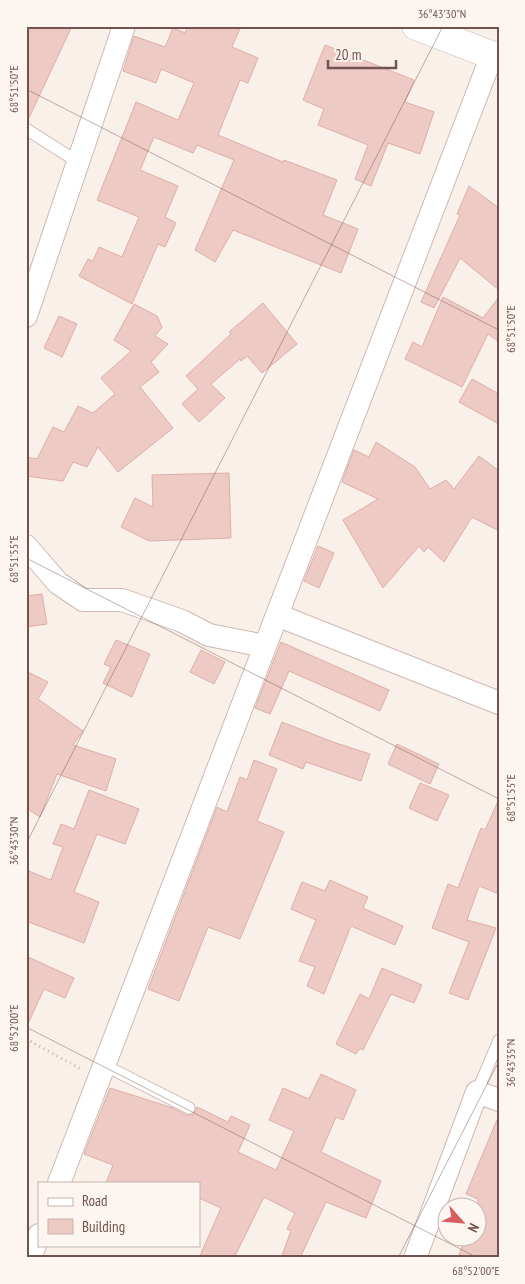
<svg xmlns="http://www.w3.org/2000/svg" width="525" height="1284" font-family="'PT Sans Narrow',sans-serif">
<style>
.building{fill:#edcac4;stroke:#deaea6}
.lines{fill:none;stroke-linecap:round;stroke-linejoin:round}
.service-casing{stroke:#ceb8b3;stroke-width:13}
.minor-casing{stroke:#ceb8b3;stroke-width:24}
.tertiary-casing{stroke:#ceb8b3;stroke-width:29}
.path{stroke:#d2ada7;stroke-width:3;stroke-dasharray:1 4;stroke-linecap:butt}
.service{stroke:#fff;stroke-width:11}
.minor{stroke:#fff;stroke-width:22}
.tertiary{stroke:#fff;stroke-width:28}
.ticks{fill:none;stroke:#725350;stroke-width:1;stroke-opacity:0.45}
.neatline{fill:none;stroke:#725350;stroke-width:2}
.ticks-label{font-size:12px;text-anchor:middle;fill:#725350}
</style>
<rect width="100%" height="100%" fill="#faf0ea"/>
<path class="building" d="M 32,26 L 72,26 L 27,122 L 26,39 Z
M 188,26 L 241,26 L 232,47 L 258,58 L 248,83 L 240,80 L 218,135 L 283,162 L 284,160 L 337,180 L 323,215 L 358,229 L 341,273 L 233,230 L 215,262 L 195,250 L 234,160 L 197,145 L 193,153 L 154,137 L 140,170 L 178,186 L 165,217 L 176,223 L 165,247 L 158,244 L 132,304 L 79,276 L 88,259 L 93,261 L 99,247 L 122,257 L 139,217 L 97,200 L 136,102 L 178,120 L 194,83 L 161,69 L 156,83 L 123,71 L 134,36 L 165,47 L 173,28 L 185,33 Z
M 325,45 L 414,80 L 405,102 L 434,112 L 420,154 L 388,143 L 371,186 L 355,179 L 368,145 L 318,125 L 324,109 L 303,100 Z
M 469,186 L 499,208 L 499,290 L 460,258 L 434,308 L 421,302 L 460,215 L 457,214 Z
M 443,297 L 483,318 L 499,297 L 499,342 L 488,334 L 462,387 L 405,359 L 413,342 L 422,347 Z
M 263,303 L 297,344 L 262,373 L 247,356 L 241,361 L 240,359 L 211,384 L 225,398 L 199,422 L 182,404 L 198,389 L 186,376 L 231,334 L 229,332 Z
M 134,304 L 157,316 L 162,327 L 155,336 L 168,344 L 151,362 L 159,372 L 140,387 L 173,428 L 118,472 L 98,447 L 87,467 L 73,462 L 63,481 L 26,476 L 26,457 L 37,459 L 53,427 L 64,432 L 78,406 L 93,413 L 115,394 L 101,378 L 131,351 L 114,340 Z
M 59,316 L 77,324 L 62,357 L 44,348 Z
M 472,379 L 499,394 L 499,424 L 459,402 Z
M 376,442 L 415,467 L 430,489 L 446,480 L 454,489 L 479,456 L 499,471 L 499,531 L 472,517 L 444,562 L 428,547 L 424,552 L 419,546 L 383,588 L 343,520 L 378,499 L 342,482 L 354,450 L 369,457 Z
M 229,473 L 231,538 L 149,541 L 121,527 L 135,498 L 153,507 L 152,475 Z
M 318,546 L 334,553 L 319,588 L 304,581 Z
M 42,594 L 47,624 L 26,627 L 26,596 Z
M 116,640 L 150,654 L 132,697 L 103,683 L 111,667 L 104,664 Z
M 281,642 L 389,690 L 380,711 L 289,671 L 270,714 L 255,708 Z
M 201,650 L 225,662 L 214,684 L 190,672 Z
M 26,671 L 48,682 L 38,699 L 83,731 L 73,745 L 116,759 L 106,791 L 57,774 L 40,817 L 26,808 Z
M 282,722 L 333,742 L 370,754 L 361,781 L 306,762 L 303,769 L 269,755 Z
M 397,744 L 439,764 L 430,784 L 388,764 Z
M 254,760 L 277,769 L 257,821 L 284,832 L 240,939 L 208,927 L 179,1001 L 148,989 L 217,807 L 227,812 L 240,777 L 247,780 Z
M 420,783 L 449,795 L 437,821 L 409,808 Z
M 89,790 L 139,809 L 125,844 L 97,834 L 74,892 L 99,902 L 84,943 L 26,921 L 26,870 L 51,880 L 63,847 L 53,844 L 61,824 L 74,829 Z
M 499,799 L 499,894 L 479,886 L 467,920 L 496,928 L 468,1000 L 449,993 L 469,942 L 432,928 L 448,884 L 458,888 L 481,828 L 485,830 Z
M 330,880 L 368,897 L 363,908 L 403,926 L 395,945 L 351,926 L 324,994 L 307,986 L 315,967 L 299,961 L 316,920 L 291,909 L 302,882 L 325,891 Z
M 26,956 L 74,978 L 65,998 L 44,989 L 26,1028 Z
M 382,968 L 422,985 L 414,1003 L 391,994 L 363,1050 L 360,1048 L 356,1054 L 336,1044 L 360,994 L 369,999 Z
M 321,1074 L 356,1090 L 343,1120 L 336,1117 L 321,1152 L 381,1181 L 366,1218 L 326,1202 L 300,1258 L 281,1258 L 291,1231 L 287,1229 L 295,1213 L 264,1197 L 234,1258 L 199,1258 L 221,1208 L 199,1198 L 199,1183 L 106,1183 L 113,1165 L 84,1154 L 110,1088 L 173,1108 L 186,1115 L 193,1115 L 197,1107 L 228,1122 L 231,1116 L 250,1125 L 238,1152 L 276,1170 L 294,1131 L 269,1120 L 283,1088 L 309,1099 Z
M 499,1115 L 499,1258 L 458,1258 L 466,1236 L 478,1236 L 478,1199 L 466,1194 Z"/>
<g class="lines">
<defs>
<path id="service" d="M 26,129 L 78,162
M 104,1065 L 189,1108
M 477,1092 L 499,1040"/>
<path id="minor" d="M 26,316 L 124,26
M 26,546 L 58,583 L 83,600 L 122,600 L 182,621 L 209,635 L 265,646
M 277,615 L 499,703
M 59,1183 L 492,55
M 30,1258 L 39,1235
M 415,1258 L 477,1092 L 499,1100"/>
<path id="tertiary" d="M 416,26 L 499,58"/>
</defs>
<use href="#service" class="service-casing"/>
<use href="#minor" class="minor-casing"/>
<use href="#tertiary" class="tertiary-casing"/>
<path class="path" d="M 26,1039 L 81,1069"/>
<use href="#service" class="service"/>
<use href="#minor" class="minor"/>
<use href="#tertiary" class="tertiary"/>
</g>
<path class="ticks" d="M 26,89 L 499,330M 26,558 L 499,799M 26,844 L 443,26M 26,1027 L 478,1258M 398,1258 L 499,1061"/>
<rect width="525" height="1284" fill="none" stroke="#fdf5f0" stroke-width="55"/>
<rect x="38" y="1182" width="162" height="65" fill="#fdf5f0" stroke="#c5b4b0"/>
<rect x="48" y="1198" width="25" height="8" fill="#ffffff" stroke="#c5b4b0"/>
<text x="82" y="1206" font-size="15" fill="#725350">Road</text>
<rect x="48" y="1219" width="25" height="15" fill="#edcac4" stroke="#c5b4b0"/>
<text x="82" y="1232" font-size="15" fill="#725350">Building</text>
<g transform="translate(462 1222) rotate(117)"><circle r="24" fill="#fdf5f0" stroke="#c5b4b0"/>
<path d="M0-4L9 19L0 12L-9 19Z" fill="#d65c5f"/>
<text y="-8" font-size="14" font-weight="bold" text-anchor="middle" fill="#725350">N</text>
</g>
<path d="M328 60v8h68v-8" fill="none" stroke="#725350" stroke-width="2.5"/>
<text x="335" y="60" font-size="15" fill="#725350" stroke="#fdf5f0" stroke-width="4" paint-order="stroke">20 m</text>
<rect x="28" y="28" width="470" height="1228" class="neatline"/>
<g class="ticks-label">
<text x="442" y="18">36°43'30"N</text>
<text transform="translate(14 89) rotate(-90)" y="4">68°51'50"E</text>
<text transform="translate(511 329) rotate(-90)" y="4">68°51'50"E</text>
<text transform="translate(14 559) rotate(-90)" y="4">68°51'55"E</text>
<text transform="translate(511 798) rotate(-90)" y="4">68°51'55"E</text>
<text transform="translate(14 841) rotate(-90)" y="4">36°43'30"N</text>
<text transform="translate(14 1028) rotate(-90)" y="4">68°52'00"E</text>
<text transform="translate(511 1063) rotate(-90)" y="4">36°43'35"N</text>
<text x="476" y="1275">68°52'00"E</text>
</g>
</svg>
